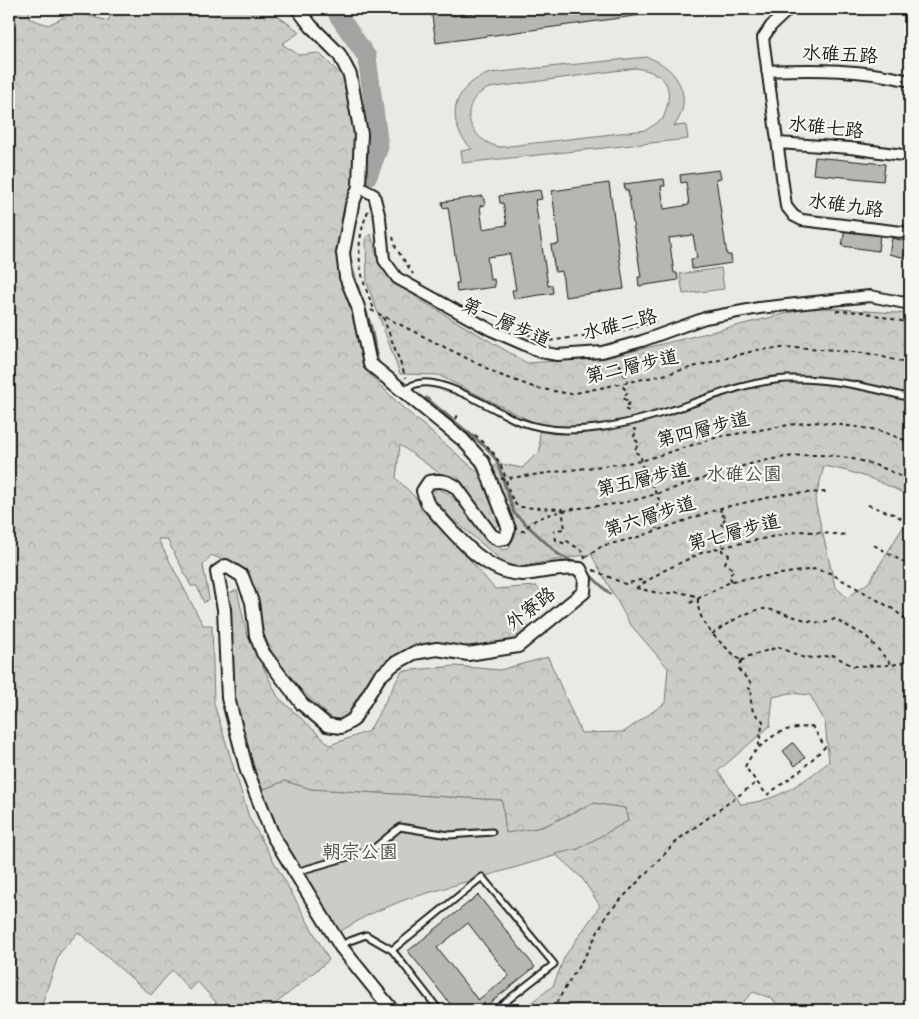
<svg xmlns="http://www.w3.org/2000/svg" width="919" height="1019" font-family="'Architects Daughter','LXGW WenKai TC',sans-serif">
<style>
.green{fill:#cbcbc7;stroke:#747472;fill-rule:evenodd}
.forest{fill:url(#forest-crowns);stroke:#747472;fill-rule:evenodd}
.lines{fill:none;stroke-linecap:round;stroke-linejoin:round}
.stream{stroke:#6d6d6c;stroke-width:3}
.river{stroke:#a3a3a1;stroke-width:19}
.building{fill:#b6b6b3;stroke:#1c1c1c;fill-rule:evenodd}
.service-casing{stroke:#1c1c1c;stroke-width:9}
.minor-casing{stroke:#1c1c1c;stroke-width:14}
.tertiary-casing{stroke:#1c1c1c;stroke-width:16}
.path{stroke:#1c1c1c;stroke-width:2;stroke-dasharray:4 4;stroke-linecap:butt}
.service{stroke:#f6f6f2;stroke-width:5}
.minor{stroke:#f6f6f2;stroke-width:10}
.tertiary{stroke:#f6f6f2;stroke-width:12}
.labels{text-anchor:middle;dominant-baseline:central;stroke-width:4.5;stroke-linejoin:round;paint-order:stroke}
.street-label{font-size:19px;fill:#1c1c1c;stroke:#f6f6f2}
.park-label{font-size:19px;fill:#51514f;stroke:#f6f6f2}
</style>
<defs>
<pattern id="forest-crowns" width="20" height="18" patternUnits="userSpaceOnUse" patternTransform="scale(1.25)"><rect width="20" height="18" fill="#cbcbc7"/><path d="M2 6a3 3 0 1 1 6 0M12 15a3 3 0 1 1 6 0" fill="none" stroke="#aeaeaa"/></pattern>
</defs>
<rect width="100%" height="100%" fill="#e9e9e5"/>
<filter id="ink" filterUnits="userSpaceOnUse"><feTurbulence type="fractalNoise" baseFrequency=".02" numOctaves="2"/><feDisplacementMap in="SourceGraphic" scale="10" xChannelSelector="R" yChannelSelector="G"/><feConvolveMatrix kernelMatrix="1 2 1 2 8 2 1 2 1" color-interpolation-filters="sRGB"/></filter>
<g filter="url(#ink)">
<path class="green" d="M 647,57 C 678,67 695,99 674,126 L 686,125 L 688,139 L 463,163 L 461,151 L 472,149 C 443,121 453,85 490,73 ZM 636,68 C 670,74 674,89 663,119 L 646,130 L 501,147 C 468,142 455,102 489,88 Z
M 721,268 L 724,289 L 683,294 L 680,274 Z
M 285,781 L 311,789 L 502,800 L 506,832 L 542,827 L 594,803 L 625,808 L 628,821 L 578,849 L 404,900 L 368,915 L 339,932 L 283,840 L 261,790 Z"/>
<path class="forest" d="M 9,9 L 30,9 L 28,18 L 48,25 L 75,12 L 108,21 L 113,9 L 268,9 L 300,32 L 282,44 L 299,55 L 319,53 L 352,86 L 366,154 L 344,240 L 350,302 L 373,378 L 401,406 L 479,473 L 499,524 L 492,530 L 442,475 L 400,445 L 396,478 L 418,500 L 495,589 L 536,586 L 544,595 L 520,619 L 535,633 L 518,646 L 487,650 L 427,646 L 387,667 L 361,716 L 339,724 C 310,699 276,670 263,632 C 257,613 254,591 249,571 L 211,555 L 203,565 L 209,598 L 204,603 L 197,586 L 191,586 L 167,539 L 158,539 L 203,625 L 212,625 L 214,704 L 249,817 L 329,960 L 268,1010 L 223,1010 L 198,982 L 190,990 L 172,970 L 151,995 L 78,932 L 59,954 L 40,1010 L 9,1010 Z
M 371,234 L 377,257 L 391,275 L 420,300 L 527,363 L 605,358 L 813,307 L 910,314 L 910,497 C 882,481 856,472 824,466 L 815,501 L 835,586 L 847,598 L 869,582 L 910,516 L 910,1010 L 784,1010 L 771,998 L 753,992 L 735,1010 L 521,1010 L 553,986 L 565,956 L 600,906 L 582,878 L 555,854 L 578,849 L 628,821 L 625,808 L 593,803 L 542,827 L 506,833 L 502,800 L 311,789 L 285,781 L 261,790 L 233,697 L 228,593 L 237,590 L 247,634 L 278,697 L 330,745 L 369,731 L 402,671 L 455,666 L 500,670 L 548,657 L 581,733 L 624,732 L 665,703 L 668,668 L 630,624 L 591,554 L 522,566 L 507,565 L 451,518 L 431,495 L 437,488 L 449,494 L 502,550 L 508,549 L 515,536 L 492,471 L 497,463 L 522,468 L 540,451 L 539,425 L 438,375 L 400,374 L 367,283 L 366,238 ZM 790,693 L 810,695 L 825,722 L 829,762 C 800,784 778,801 741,804 L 718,771 L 770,726 L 773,697 Z"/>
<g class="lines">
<path class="stream" d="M 350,261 L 360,296
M 364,306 L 371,327 L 378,363
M 426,398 L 488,449 L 497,461 L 514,513 L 558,554 L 575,563
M 589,574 L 610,594"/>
<path class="river" d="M 337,9 L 338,15 L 367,57 L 379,147 L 368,176"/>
</g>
<path class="building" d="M 431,9 L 452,9 L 453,16 L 503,9 L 663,9 L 664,12 L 436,43 Z
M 815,157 L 885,164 L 883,181 L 813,174 Z
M 719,170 L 721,178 L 716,179 L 727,255 L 731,255 L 732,263 L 692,269 L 691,259 L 697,258 L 693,235 L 669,238 L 674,273 L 677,273 L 678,280 L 639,286 L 638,277 L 641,277 L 628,190 L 625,190 L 624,184 L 664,179 L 665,186 L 661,186 L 664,209 L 689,205 L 686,182 L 681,183 L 680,175 Z
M 609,183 L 624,289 L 565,297 L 562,271 L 555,272 L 551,245 L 559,244 L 552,191 Z
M 540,190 L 542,199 L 535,200 L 548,286 L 552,285 L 553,293 L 514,299 L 512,290 L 516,290 L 510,254 L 487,257 L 490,280 L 494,279 L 495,287 L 457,292 L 456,283 L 459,283 L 448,207 L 443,208 L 442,202 L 483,196 L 485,205 L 480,206 L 483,229 L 507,225 L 503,203 L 500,203 L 499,196 Z
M 845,229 L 880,235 L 878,251 L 842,246 Z
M 892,238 L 910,242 L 910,259 L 889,254 Z
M 793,743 L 805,758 L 795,766 L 783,751 Z
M 478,895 L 535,967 L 481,1010 L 455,1010 L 408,951 ZM 468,923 L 509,976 L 478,1000 L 437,948 Z"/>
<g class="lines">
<defs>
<path id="service" d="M 405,392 C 424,363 494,411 518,421 C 532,426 551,430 566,430 C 597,430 630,423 659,414 C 701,402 743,381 787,379 C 829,378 870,387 910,398
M 296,872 L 372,850 L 400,827 L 449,835 L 492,832
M 341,947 L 347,942 L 366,935 L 392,950 L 439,1010
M 392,950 L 482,877 L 554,964 L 495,1010"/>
<path id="minor" d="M 789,9 L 771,26 L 763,38 L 786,206 L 794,216 L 802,220 L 910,233
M 909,9 L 910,9
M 767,71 C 815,69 863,69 910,81
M 778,143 L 850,148 L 910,156
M 359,187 L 374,195 L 380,218 L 384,260 L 397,278 L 491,330 L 541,352 L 557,355 L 602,352 L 642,341 L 705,318 L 759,308 L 870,296 L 910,304"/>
<path id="tertiary" d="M 298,9 L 311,26 L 339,54 L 350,75 L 361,134 L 360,157 L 359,187 L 352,205 L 343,253 L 346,277 L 358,307 L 370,364 L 463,440 L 483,462 L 509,529 L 505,538 L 498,539 L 491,535 L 456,487 C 447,481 441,480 429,482 L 423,491 L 427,503 C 451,529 484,575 523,574 C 542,573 560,566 580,569 L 585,579 L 584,592 L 518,646 L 468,654 L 437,649 L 414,653 L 394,664 L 379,677 L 353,720 L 341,727 L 327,725 L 302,704 L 263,653 L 256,635 L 252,602 L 242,576 L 226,566 L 217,572 L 224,609 L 228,698 L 247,771 L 273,836 L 341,947 L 392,1010"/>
</defs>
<use href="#service" class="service-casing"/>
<use href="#minor" class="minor-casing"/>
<use href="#tertiary" class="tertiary-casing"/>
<path class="path" d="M 368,211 C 353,248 359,276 375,311
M 393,237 L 396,248 L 413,274
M 371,310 L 500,375 L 536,388 L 571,394 L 663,375 L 757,350 L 794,347 L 834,350 L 872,354 L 910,364
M 836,311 L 862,312 L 910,323
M 383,317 L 406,378
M 527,334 L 548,341 L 620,331 L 656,322
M 617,359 L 615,361 L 621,366 L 617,371 L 625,375 L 628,380 L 623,387 L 628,392 L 623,398 L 630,402 L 625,409 L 632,413
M 456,419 L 459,412
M 633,429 L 637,430 L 633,438 L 639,443 L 634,451 L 641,456 L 642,466 L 650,473 L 648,482 L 654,487 L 656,496 L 661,501 L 655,509 L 662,515 L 655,522 L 657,529
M 475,435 C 486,444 495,453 501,466 C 508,480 507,495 518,507 L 562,509 L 565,529 L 554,530 L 556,540 L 565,544 L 567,541 L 582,551 L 585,559
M 501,479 L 641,461 L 718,437 L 795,424 L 820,422 L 878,430 L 910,442
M 868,505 L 896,515 L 910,524
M 721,508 L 720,514 L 727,517 L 720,524 L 728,528 L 721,534 L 728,538 L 722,542 L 722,551 L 729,555 L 725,563 L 734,570 L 729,576 L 732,581
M 521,531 L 524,531 C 528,526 532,521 538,519 C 569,505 604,508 635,500 C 692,485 749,457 809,455 C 844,454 881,463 910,482
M 874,545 L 910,566
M 585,558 L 602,546 L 635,538 L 721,508 L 784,494 L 826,492
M 593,570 L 625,584 L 640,580 L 643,583
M 636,588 L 663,571 L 701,553 L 723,547 L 800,531 L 846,535
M 636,588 L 662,594 L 678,592 L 701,597
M 698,599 C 696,625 724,645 741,661
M 690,603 L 732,581 L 815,569 L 830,573 L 893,609 L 910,623
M 712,634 C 723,626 750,609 764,609 C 781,609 820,631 834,619 L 866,636 L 892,665
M 741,661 L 749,656 L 779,647 L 802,657 L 816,658 L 833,655 L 852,666 L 892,665 L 910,661
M 741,661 L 739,670 L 751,683 L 748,688 L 753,691 L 750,696 L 753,712 L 763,721 L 758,749
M 812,726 L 825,747 L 801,770 L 767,795 L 745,767 C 751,752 769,737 783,731 C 791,728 803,728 812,726 Z
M 552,1010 L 589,949 L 607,914 L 679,839 L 757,782"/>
<use href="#service" class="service"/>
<use href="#minor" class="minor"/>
<use href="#tertiary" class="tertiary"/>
</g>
</g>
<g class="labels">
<g class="street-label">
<text transform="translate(840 55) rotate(3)">水碓五路</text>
<text transform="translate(826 128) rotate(6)">水碓七路</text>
<text transform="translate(846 206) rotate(8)">水碓九路</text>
<text transform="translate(506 323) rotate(24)">第一層步道</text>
<text transform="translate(620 325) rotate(-14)">水碓二路</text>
<text transform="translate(632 367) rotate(-13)">第二層步道</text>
<text transform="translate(703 430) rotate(-14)">第四層步道</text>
<text transform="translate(643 480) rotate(-13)">第五層步道</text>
<text transform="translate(650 517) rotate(-18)">第六層步道</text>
<text transform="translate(734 533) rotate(-15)">第七層步道</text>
<text transform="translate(531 609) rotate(-38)">外寮路</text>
</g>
<g class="park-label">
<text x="744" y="474">水碓公園</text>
<text x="360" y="852">朝宗公園</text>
</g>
</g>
<rect width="919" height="1019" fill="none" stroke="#f6f6f2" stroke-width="30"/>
<rect x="15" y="15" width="889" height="989" fill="none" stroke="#1c1c1c" stroke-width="2" filter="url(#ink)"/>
</svg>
